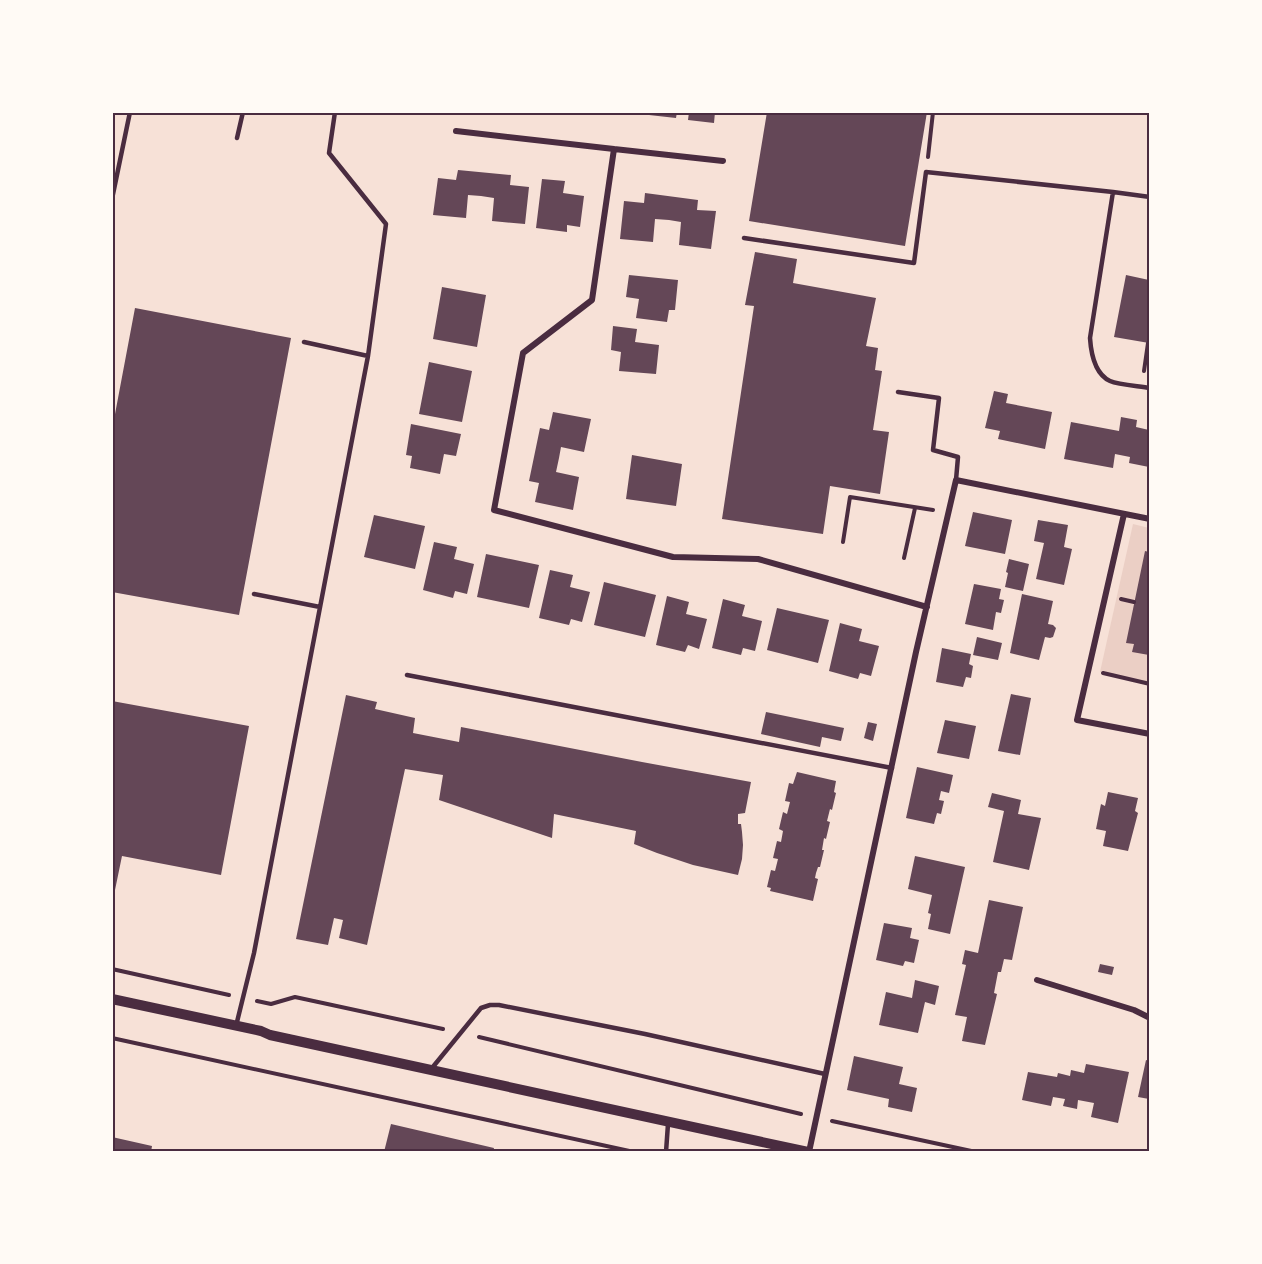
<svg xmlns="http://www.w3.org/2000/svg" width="1262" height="1264" font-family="Poppins,sans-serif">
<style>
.green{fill:#ebcfc5}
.building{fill:#644757}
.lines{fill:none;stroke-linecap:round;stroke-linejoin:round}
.path{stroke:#4a2c40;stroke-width:4}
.service{stroke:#4a2c40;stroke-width:4.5}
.minor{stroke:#4a2c40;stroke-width:6}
.tertiary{stroke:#4a2c40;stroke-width:10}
.neatline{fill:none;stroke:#4a2c40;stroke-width:2}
</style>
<rect width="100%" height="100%" fill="#f7e1d7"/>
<path class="green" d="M 1133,524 L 1149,528 L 1149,684 L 1100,672 Z"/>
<path class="building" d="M 640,112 L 677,112 L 676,118 L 640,114 Z
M 689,112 L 715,112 L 714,123 L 688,120 Z
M 767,112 L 927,112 L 905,246 L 749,221 Z
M 458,170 L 511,175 L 510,185 L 529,187 L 525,224 L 492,221 L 494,198 L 481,196 L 468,195 L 466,218 L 433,215 L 438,178 L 456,180 Z
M 542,179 L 565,181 L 563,193 L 584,196 L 580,227 L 567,225 L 567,232 L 536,228 Z
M 645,193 L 698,200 L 697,210 L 716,211 L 711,249 L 679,245 L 681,222 L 669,220 L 655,219 L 653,242 L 620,239 L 624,201 L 644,203 Z
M 755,252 L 797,259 L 793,283 L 876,298 L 866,346 L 878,348 L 875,370 L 882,371 L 873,430 L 889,432 L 880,494 L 830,486 L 823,534 L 722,519 L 754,306 L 745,305 Z
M 629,275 L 678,280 L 675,310 L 669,310 L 667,322 L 636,318 L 639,299 L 626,297 Z
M 1126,275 L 1149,280 L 1149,343 L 1114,337 Z
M 442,287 L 486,295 L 477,347 L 433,339 Z
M 135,308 L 291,338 L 239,615 L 112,592 L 112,430 Z
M 613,326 L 637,329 L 635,342 L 659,345 L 656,374 L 619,371 L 621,352 L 611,350 Z
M 429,362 L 472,371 L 462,422 L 419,414 Z
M 994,391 L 1008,394 L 1006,403 L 1052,412 L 1045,449 L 998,439 L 1000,431 L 985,428 Z
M 553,412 L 591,419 L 584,452 L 561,447 L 559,458 L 556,472 L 579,477 L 573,510 L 535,502 L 539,483 L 529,481 L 540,428 L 549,430 Z
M 1121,417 L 1137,420 L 1136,427 L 1149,430 L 1149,467 L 1129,463 L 1130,457 L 1115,454 L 1113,468 L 1064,459 L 1071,422 L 1119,431 Z
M 411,424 L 461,434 L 456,456 L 444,454 L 440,474 L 410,468 L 412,456 L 406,455 Z
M 632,455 L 682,464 L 676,506 L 626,499 Z
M 973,512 L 1012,520 L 1005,554 L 965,546 Z
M 374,515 L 425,526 L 415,569 L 364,557 Z
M 1038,520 L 1068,525 L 1064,547 L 1072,549 L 1064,585 L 1036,579 L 1044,543 L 1034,541 Z
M 434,542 L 457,547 L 454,559 L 474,564 L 467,594 L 455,591 L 453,598 L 423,590 Z
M 1145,551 L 1149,552 L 1149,655 L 1132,652 L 1134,644 L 1126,643 Z
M 486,554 L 539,565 L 529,608 L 477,597 Z
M 1009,559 L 1029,564 L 1023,591 L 1005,587 L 1008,573 L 1006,572 Z
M 550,570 L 573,575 L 570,587 L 590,592 L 582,622 L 571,619 L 569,625 L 539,618 Z
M 604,582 L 656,595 L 645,637 L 594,625 Z
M 974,584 L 1001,589 L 999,599 L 1004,600 L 1001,613 L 996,612 L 993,630 L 965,624 Z
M 1022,594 L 1053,601 L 1048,624 L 1053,625 L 1056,628 L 1053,637 L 1050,638 L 1045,637 L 1039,660 L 1010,653 Z
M 667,596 L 689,602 L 686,614 L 707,619 L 699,649 L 688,645 L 685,652 L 656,645 Z
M 723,599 L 745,605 L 742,616 L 762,621 L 755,651 L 743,648 L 741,655 L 712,648 Z
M 777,608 L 829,620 L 818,663 L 767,650 Z
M 840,623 L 862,629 L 859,641 L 879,646 L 871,676 L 860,673 L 858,679 L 829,671 Z
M 977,637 L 1002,643 L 998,660 L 973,655 Z
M 942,648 L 971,654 L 969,664 L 973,666 L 971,678 L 966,677 L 963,687 L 936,682 Z
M 1011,694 L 1031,698 L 1020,755 L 998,751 Z
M 346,695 L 377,702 L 375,709 L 415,718 L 413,733 L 459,742 L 461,727 L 642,762 L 751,782 L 745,813 L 738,814 L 738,824 L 741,824 L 742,832 L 743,845 L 742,859 L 738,875 L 693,865 L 657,853 L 634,844 L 636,831 L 554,814 L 552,838 L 439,800 L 443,775 L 405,769 L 367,945 L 339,938 L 343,920 L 334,918 L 328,945 L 296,939 Z
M 112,701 L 249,726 L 221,875 L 122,856 L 115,890 L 112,889 Z
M 766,712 L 844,728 L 841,741 L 822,737 L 820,747 L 761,734 Z
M 945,720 L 976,726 L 969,759 L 937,753 Z
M 868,722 L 877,724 L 873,741 L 864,738 Z
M 917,767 L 953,775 L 949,793 L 941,791 L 939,800 L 944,801 L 941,814 L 937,813 L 934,824 L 906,818 Z
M 797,772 L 836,781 L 834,792 L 836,793 L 832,810 L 830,809 L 827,821 L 830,822 L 826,839 L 824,838 L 822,850 L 824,850 L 820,867 L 818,867 L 816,873 L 815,878 L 818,879 L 813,901 L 770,891 L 771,888 L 767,887 L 771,870 L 775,871 L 778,859 L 773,858 L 777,841 L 781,842 L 783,831 L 779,829 L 783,812 L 787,814 L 790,802 L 785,801 L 789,783 L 793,784 Z
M 1108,792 L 1138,798 L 1135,811 L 1138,813 L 1128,851 L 1103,846 L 1106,831 L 1096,829 L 1101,804 L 1105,806 Z
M 992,793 L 1021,800 L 1018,814 L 1041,818 L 1029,870 L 993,862 L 1004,811 L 988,807 Z
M 915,856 L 965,867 L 950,934 L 928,929 L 931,914 L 928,913 L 932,895 L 908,889 Z
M 989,900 L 1023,907 L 1012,960 L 1004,959 L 1001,972 L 998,972 L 994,993 L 997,994 L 985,1045 L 962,1041 L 967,1017 L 955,1015 L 966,965 L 962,964 L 965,950 L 978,953 Z
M 884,923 L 912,928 L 910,938 L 919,940 L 914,963 L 905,961 L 903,966 L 876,960 Z
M 1100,964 L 1114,967 L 1112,975 L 1098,972 Z
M 915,980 L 939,986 L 935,1005 L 925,1002 L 918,1033 L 879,1025 L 886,992 L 912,998 Z
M 854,1056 L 903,1067 L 899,1084 L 917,1088 L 912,1112 L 888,1107 L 889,1099 L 847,1090 Z
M 1146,1060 L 1149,1061 L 1149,1099 L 1138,1097 Z
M 1086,1064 L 1129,1072 L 1118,1123 L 1091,1117 L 1094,1103 L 1078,1100 L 1077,1109 L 1063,1106 L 1065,1099 L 1053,1097 L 1051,1106 L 1022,1100 L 1028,1072 L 1057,1077 L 1058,1073 L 1070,1076 L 1071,1070 L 1084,1073 Z
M 391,1124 L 494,1148 L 493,1152 L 384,1152 Z
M 112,1137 L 152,1146 L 151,1152 L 112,1152 Z"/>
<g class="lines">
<path class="path" d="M 928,157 L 933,112
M 1144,371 L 1148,343
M 843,542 L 850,497 L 933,510
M 904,558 L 915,508
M 1121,599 L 1134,602
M 1103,673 L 1150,684
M 112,969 L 229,995
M 257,1001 L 271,1004 L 295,997 L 443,1029
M 479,1037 L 801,1114
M 112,1038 L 634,1152
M 832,1121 L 976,1152"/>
<path class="service" d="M 335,112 L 329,153 L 386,224 L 368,356
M 237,138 L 243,112
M 1150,197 L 1113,192 L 1090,338 C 1091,353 1095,374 1110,381 C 1119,385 1139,386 1150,388
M 112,199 L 130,112
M 744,238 L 914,263 L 926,172 L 1113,192
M 898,392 L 939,398 L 933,450 L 958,457 L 956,480
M 254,594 L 320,607
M 407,675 L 892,768
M 236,1026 L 254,953 L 368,356 L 304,342
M 432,1068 L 481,1008 L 490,1005 L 499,1005 L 645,1034 L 825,1074
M 666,1152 L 668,1124"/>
<path class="minor" d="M 456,131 L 614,149 L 592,300 L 523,353 L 494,510 L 673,557 L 758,559 L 927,607
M 614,149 L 723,161
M 1124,514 L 1077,720 L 1150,734
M 1037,980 L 1134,1010 L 1150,1018
M 809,1152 L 916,652 L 956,480 L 1150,519"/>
<path class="tertiary" d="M 112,999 L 261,1031 L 270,1035 L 808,1152"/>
</g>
<rect width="1262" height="1264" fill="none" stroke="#fffaf5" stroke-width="228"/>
<rect x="114" y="114" width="1034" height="1036" class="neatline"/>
</svg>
